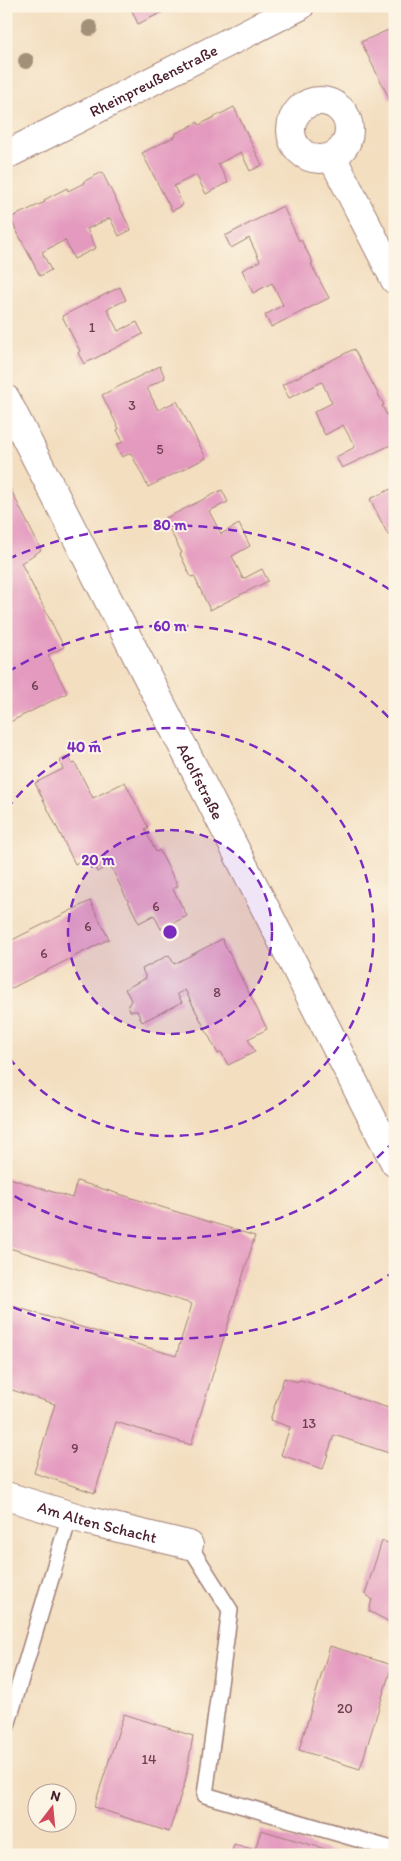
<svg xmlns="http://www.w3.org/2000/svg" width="401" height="1861" font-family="Itim,sans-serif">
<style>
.building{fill:#e49abf}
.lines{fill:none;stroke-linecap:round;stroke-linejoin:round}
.lane-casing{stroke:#9e7e76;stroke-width:18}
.street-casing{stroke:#9e7e76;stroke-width:30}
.primary-casing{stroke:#9e7e76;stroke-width:30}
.lane{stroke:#fff;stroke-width:15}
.street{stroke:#fff;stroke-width:28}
.primary{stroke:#fff;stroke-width:28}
.tree{fill:#a39079}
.ring{fill:none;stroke:#7b2cbf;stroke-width:2.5;stroke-dasharray:9 6}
.labels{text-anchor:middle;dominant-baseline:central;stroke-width:4;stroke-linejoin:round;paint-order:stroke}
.number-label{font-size:14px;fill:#703e50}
.street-label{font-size:16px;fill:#4a1f2b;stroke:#fcf5e5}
.centre{fill:#7b2cbf;stroke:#fcf5e5;stroke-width:2.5}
.ring-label{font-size:15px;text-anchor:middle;font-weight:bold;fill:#7b2cbf;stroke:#fcf5e5;stroke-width:4;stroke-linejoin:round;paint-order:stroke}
</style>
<rect width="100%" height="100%" fill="#fcf5e5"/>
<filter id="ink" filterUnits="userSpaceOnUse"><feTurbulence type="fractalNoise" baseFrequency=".02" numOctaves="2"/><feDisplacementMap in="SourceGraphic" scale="10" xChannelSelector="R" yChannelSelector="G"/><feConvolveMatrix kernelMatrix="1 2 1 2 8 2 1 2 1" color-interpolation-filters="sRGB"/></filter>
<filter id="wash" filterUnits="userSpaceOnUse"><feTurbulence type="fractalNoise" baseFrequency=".0096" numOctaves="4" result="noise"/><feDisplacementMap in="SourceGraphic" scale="20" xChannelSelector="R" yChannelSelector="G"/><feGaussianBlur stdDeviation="1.12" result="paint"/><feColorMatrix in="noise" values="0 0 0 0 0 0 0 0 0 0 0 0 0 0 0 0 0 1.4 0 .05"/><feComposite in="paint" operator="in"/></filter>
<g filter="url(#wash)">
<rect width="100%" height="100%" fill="#f3dec0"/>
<g id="blocks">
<path class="building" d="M 130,6 L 175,6 L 138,24 Z
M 395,27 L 395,75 L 393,76 L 395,80 L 395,97 L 390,100 L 361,42 Z
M 234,107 L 262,165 L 250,171 L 241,152 L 218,164 L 228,182 L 206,194 L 196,175 L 174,186 L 183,205 L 172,211 L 142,153 L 176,136 L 175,134 L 187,128 L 198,122 L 199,125 Z
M 102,172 L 131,230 L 119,236 L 110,218 L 87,229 L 96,248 L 74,259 L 65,240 L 42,252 L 51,270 L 40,276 L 10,218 L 45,202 L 44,200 L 67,188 L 68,191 L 84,183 L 83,182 Z
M 283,206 L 299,241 L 301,240 L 313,263 L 311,264 L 329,298 L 271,327 L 265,315 L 283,305 L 272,283 L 253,293 L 242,270 L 260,261 L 249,238 L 231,248 L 225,236 Z
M 120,287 L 126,300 L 107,309 L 118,331 L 137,322 L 143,334 L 84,364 L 78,353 L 80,351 L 62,316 Z
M 354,349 L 384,405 L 382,406 L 395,430 L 395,443 L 342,468 L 336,457 L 355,447 L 343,425 L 325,435 L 319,424 L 314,412 L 332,403 L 322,382 L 289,398 L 282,385 Z
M 160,366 L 165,378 L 147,388 L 158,410 L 177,401 L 206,458 L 148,487 L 131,453 L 122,457 L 116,445 L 123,442 L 117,430 L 119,429 L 102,395 Z
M 6,480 L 41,550 L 21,563 L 64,647 L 48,655 L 67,693 L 6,724 Z
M 395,487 L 395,531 L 388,535 L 370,499 Z
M 222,490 L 228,502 L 209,511 L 221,534 L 239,524 L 250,546 L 232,556 L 243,579 L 262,569 L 268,581 L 210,610 L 194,576 L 191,577 L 180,554 L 182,553 L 164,519 Z
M 66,757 L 69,758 L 72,764 L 75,763 L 93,798 L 125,782 L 148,827 L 145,829 L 156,852 L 159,850 L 178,886 L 173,889 L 187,916 L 161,929 L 154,915 L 139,923 L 110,865 L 97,872 L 89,857 L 75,864 L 35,783 L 63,769 L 60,763 L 61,760 Z
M 90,901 L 109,939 L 6,991 L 6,943 Z
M 222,939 L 267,1029 L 248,1039 L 255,1052 L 228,1065 L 221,1052 L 218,1054 L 185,990 L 177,994 L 182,1002 L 142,1022 L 137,1011 L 130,1011 L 128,1006 L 131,1000 L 125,989 L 146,978 L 142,969 L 169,955 L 174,964 Z
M 6,1177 L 72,1198 L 77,1181 L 255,1236 L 191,1445 L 116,1422 L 95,1493 L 34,1473 L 55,1404 L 6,1388 L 6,1304 L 176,1356 L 192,1304 L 6,1247 Z
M 284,1378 L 298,1382 L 299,1380 L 304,1381 L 395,1410 L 395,1455 L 334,1435 L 323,1469 L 281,1455 L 290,1427 L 270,1420 Z
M 382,1541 L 395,1545 L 395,1625 L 369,1611 L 372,1599 L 365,1594 Z
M 330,1646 L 392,1665 L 360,1769 L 299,1750 Z
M 124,1714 L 193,1736 L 185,1782 L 169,1832 L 94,1807 Z
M 261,1830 L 342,1854 L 342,1855 L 231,1855 L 234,1844 L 255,1850 Z"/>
</g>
</g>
<g filter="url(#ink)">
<use href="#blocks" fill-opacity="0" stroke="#9e7e76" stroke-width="1"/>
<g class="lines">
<defs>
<path id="lane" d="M 189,1545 L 230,1610 L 205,1795 L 395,1850
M 6,1729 L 70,1515"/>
<g id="street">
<circle cx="320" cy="130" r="29"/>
<path d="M 332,157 L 395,280"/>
<path id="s1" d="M 6,399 L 395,1163"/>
<path id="s2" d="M 6,1496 L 89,1521 L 189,1545"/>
</g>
<g id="primary">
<path id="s3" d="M 6,155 L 300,6"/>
</g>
</defs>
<use href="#lane" class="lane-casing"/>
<use href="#street" class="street-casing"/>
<use href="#primary" class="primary-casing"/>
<use href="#lane" class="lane"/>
<use href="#street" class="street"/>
<use href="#primary" class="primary"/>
</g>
<g class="tree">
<circle cx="90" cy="28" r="8"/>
<circle cx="26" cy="61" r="8"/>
</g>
</g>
<circle cx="170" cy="932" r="102" fill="#7b2cbf" fill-opacity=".12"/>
<g class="ring">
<circle cx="170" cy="932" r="102"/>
<path d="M7 809A204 204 0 1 1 7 1055"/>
<path d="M394 1141A306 306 0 0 1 8 1192M8 672A306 306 0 0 1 394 723"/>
<path d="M395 1271A407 407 0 0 1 8 1305M8 559A407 407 0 0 1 395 593"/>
</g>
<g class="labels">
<g class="number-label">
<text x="92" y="327">1</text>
<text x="132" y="405">3</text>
<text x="160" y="449">5</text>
<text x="35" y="685">6</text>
<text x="156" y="906">6</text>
<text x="88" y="926">6</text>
<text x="44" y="953">6</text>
<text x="217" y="992">8</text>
<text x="309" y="1423">13</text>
<text x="75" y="1448">9</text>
<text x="345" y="1708">20</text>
<text x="149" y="1759">14</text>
</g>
<g class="street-label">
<text stroke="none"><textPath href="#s3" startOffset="165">Rheinpreußenstraße</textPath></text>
<text stroke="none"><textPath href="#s1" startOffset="429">Adolfstraße</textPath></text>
<text stroke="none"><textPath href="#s2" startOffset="95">Am Alten Schacht</textPath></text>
</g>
</g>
<circle cx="170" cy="932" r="8" class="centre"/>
<g class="ring-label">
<text x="170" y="530">80 m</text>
<text x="170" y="631">60 m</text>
<text x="84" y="752">40 m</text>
<text x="98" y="865">20 m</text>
</g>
<rect width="401" height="1861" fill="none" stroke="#fcf5e5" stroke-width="25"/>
<g transform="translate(52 1808) rotate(16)"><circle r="24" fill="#fcf5e5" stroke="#b59f9b"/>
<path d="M0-4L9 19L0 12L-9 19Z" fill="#d1495b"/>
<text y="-8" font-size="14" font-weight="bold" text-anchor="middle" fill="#4a1f2b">N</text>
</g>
</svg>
